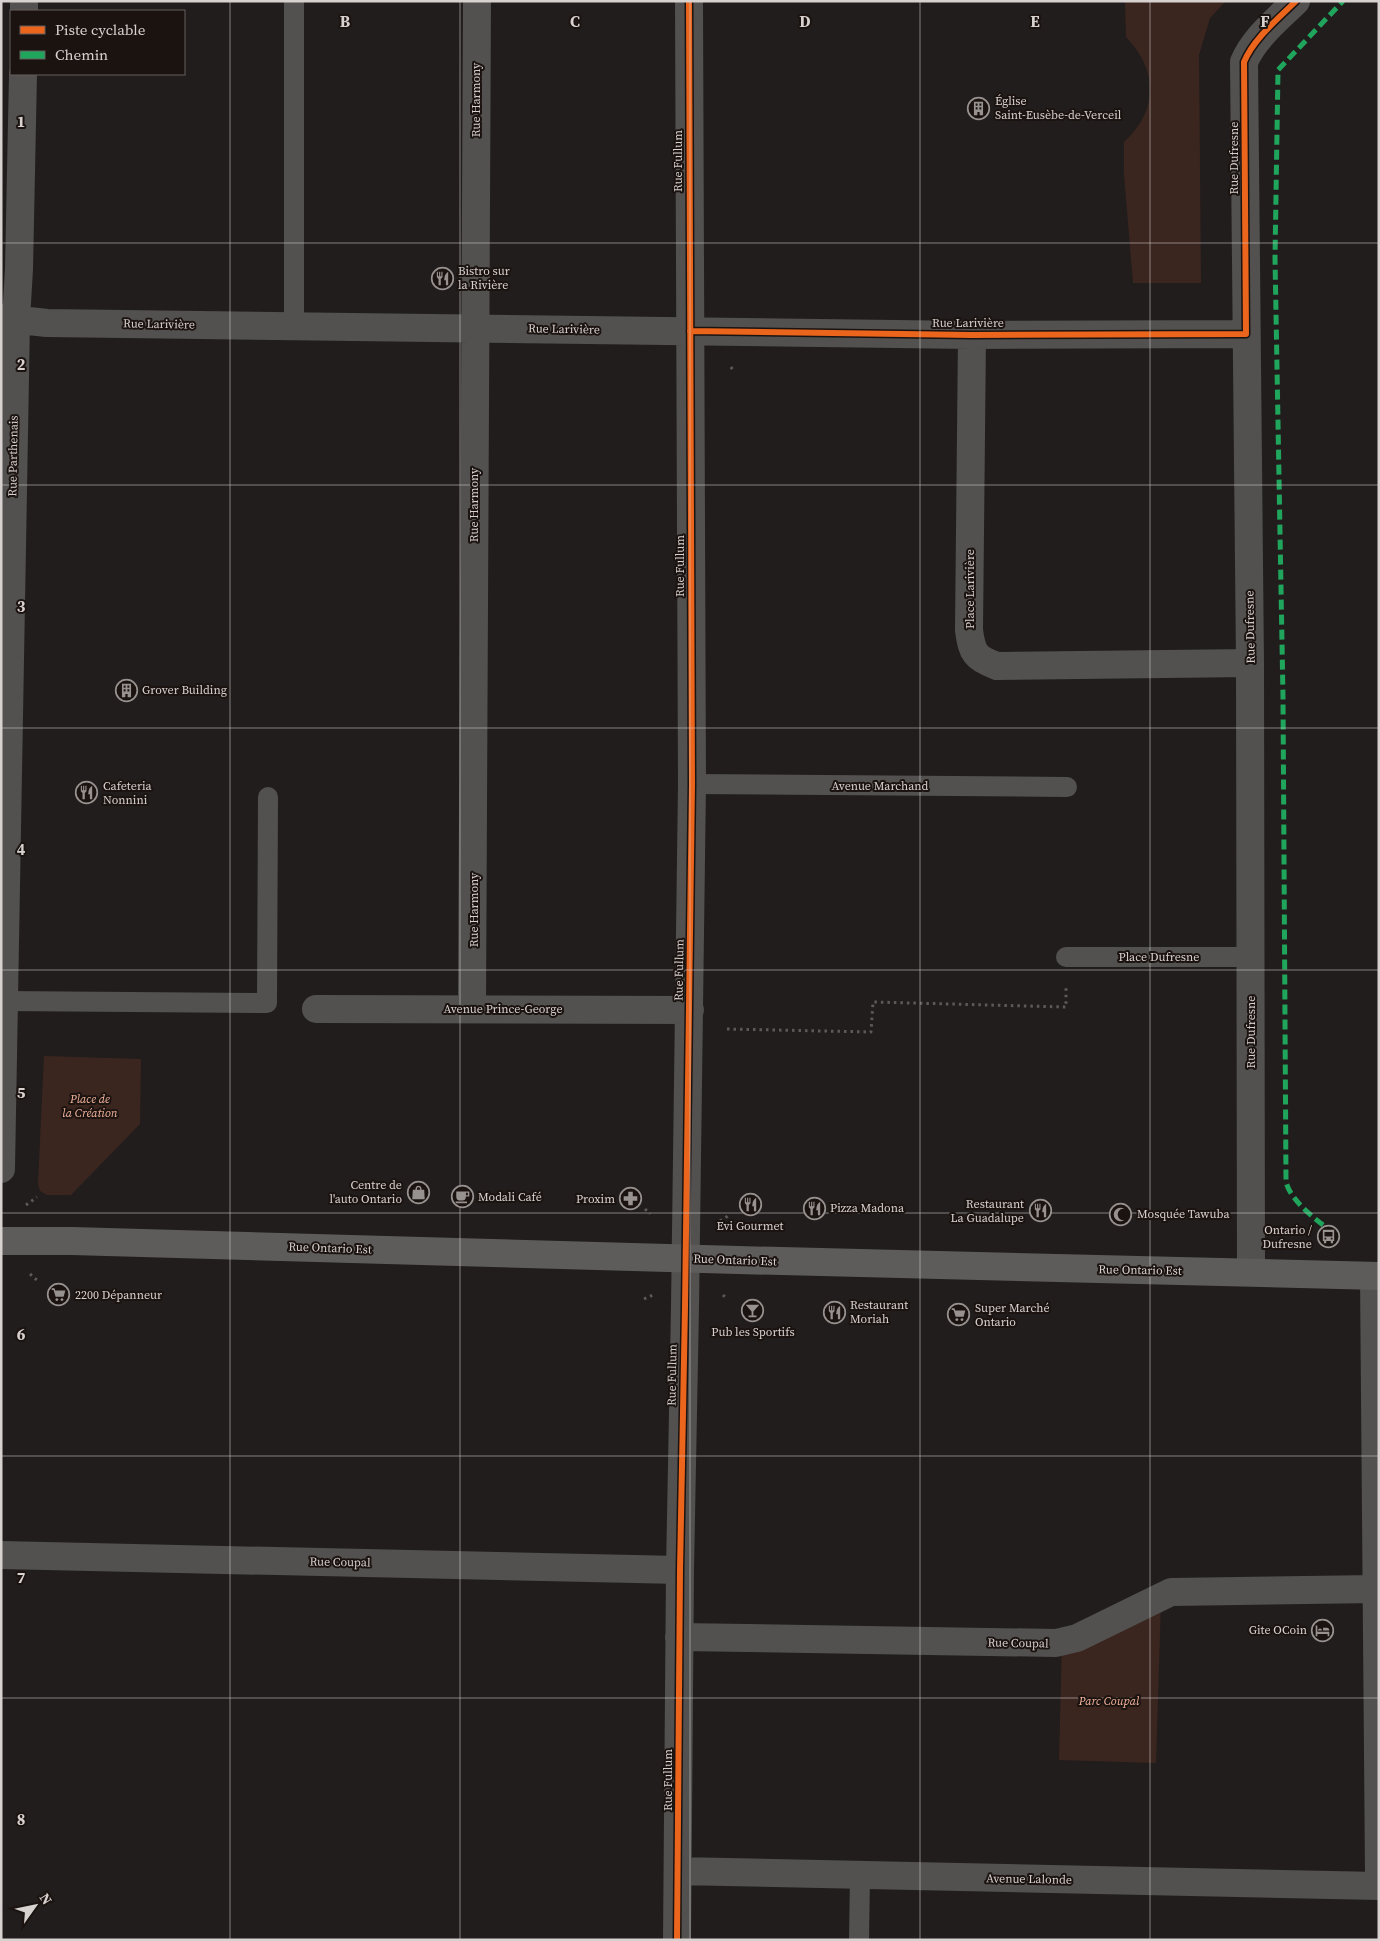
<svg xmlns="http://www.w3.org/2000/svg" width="1380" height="1941" font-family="'Source Serif 4',serif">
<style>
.green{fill:#3b261f}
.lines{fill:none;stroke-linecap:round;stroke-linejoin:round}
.path{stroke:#5c5a59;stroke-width:3;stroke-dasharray:2.5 4;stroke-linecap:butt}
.lane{stroke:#525150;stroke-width:20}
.street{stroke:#525150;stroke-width:28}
.secondary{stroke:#5e5c5b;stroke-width:28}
.quiet{stroke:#20a55d;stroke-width:5;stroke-dasharray:10 5;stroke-linecap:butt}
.cycleway-casing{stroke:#1b1310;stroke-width:9}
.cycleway{stroke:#eb651d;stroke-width:6}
.grid{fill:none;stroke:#d7d1cf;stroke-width:1;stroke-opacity:0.55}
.labels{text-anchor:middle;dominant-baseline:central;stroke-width:4;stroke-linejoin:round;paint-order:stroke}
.street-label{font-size:12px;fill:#d7d1cf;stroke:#1b1310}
.poi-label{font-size:12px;fill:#d7d1cf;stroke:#1b1310;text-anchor:start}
.park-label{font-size:12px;font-style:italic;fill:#f5b59e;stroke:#1b1310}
.grid-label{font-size:16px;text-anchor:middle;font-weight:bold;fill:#d7d1cf;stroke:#1b1310;stroke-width:4;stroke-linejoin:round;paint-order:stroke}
</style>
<rect width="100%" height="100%" fill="#211d1c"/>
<path class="green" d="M 1125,1 L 1226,1 L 1210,18 L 1199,55 L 1201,283 L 1133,283 L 1124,174 L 1124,142 C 1159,110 1158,70 1126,37 Z
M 44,1056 L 141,1059 L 140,1124 L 71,1195 L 47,1195 L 40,1191 L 38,1184 Z
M 1161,1601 L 1156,1763 L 1059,1760 L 1062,1642 Z"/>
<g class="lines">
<path class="path" d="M 731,367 L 734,372
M 727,1029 L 871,1032 L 873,1002 L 1066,1007 L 1066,985
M 26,1205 L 37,1197
M 645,1209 L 650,1214
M 720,1221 L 728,1216
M 30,1274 L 38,1281
M 723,1295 L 727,1299
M 644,1299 L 653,1295"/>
<path class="lane" d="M 294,325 L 294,1
M 692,784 L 1067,787
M 1066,957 L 1251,957
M 4,1001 L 267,1003 L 268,797
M 859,1940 L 860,1876"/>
<path class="street" d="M 24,11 L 24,1
M 1,318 L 47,323 L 972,335 L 1246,334
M 972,335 L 969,630 C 972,653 975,658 997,666 L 1250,663
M 316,1009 L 690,1010
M 472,1009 L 477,1
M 1,1169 L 16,320 L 19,269 L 23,74
M 1251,1272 L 1250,663 L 1244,62 C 1254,38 1278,19 1296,1
M 1374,1276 L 1379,1874
M 1,1555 L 680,1570
M 679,1637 L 1056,1643 L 1077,1638 L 1171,1592 L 1376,1589
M 678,1871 L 1379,1886
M 677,1940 L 680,1570 L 685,1307 L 692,784 L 689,1"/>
<path class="secondary" d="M 1,1241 L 72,1241 L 738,1260 L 1379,1276"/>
<path class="quiet" d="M 1335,1234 C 1319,1222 1291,1202 1286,1182 L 1283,697 L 1275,258 L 1278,70 L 1343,1"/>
<defs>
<path id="cycleway" d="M 690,331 L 972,335 L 1246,334 L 1244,62 C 1254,38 1278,19 1296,1
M 677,1940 L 680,1570 L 685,1307 L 692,784 L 689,1"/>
</defs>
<use href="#cycleway" class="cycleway-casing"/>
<use href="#cycleway" class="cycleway"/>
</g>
<path class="grid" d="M 230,1 L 230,1940M 460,1 L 460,1940M 690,1 L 690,1940M 920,1 L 920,1940M 1150,1 L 1150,1940M 1,243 L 1379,243M 1,485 L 1379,485M 1,728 L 1379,728M 1,970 L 1379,970M 1,1213 L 1379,1213M 1,1456 L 1379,1456M 1,1698 L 1379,1698"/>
<defs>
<symbol id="building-ring" viewBox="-11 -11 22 22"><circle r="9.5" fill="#1b1310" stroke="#979290" stroke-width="1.5"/><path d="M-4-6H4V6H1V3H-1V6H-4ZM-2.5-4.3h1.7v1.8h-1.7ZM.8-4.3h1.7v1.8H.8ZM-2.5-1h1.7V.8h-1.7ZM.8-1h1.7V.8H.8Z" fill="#979290"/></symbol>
<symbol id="restaurant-ring" viewBox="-11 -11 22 22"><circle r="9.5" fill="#1b1310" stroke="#979290" stroke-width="1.5"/><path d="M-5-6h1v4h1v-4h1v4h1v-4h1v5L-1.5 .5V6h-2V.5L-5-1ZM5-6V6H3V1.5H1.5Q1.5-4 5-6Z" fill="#979290"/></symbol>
<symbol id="shop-ring" viewBox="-11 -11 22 22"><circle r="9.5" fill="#1b1310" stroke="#979290" stroke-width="1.5"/><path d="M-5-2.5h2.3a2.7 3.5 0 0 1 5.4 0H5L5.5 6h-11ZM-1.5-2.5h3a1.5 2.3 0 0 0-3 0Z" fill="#979290"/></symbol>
<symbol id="cafe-ring" viewBox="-11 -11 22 22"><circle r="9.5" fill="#1b1310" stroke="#979290" stroke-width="1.5"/><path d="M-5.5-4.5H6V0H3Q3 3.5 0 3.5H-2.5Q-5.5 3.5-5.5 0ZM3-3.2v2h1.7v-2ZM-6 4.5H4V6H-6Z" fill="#979290"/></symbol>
<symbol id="pharmacy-ring" viewBox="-11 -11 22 22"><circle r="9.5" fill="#1b1310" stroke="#979290" stroke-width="1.5"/><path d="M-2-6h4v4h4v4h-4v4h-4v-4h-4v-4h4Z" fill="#979290"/></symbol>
<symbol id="mosque-ring" viewBox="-11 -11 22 22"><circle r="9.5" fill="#1b1310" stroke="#979290" stroke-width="1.5"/><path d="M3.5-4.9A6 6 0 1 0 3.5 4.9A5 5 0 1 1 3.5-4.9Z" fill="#979290"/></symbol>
<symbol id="bus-ring" viewBox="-11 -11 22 22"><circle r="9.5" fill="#1b1310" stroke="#979290" stroke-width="1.5"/><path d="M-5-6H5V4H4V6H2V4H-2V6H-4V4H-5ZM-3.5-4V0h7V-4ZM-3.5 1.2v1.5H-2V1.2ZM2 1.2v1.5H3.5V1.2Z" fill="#979290"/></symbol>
<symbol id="supermarket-ring" viewBox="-11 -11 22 22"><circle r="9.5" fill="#1b1310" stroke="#979290" stroke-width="1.5"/><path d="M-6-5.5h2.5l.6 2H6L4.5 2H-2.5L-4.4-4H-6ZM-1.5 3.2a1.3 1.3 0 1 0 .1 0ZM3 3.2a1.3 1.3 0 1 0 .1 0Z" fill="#979290"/></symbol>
<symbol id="bar-ring" viewBox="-11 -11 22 22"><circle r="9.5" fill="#1b1310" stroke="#979290" stroke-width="1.5"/><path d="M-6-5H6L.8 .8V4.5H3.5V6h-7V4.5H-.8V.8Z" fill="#979290"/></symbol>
<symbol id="hotel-ring" viewBox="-11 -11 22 22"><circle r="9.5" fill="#1b1310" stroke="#979290" stroke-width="1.5"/><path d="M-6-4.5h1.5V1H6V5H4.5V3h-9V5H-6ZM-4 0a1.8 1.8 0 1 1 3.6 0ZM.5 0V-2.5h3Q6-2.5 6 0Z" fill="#979290"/></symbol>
</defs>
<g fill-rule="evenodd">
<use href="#building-ring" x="966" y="96" width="25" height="25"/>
<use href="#restaurant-ring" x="430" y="266" width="25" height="25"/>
<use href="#building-ring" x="114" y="678" width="25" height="25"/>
<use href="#restaurant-ring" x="74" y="780" width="25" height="25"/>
<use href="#shop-ring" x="406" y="1180" width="25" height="25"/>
<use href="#cafe-ring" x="450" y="1184" width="25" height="25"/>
<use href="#pharmacy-ring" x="618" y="1186" width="25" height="25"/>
<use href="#restaurant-ring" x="738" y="1192" width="25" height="25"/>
<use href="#restaurant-ring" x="802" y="1196" width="25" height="25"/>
<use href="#restaurant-ring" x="1028" y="1198" width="25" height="25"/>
<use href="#mosque-ring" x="1108" y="1202" width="25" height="25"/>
<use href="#bus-ring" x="1316" y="1224" width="25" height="25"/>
<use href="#supermarket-ring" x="46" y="1282" width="25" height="25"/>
<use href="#bar-ring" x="740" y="1298" width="25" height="25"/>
<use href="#restaurant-ring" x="822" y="1300" width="25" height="25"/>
<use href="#supermarket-ring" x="946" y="1302" width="25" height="25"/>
<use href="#hotel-ring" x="1310" y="1618" width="25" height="25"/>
</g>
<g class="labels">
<g class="street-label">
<text transform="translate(476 100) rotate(-90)">Rue Harmony</text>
<text transform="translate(1234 158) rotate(-90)">Rue Dufresne</text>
<text transform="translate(678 161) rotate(-90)">Rue Fullum</text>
<text x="968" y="323">Rue Larivière</text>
<text transform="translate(159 324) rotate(1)">Rue Larivière</text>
<text transform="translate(564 329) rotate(1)">Rue Larivière</text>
<text transform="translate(13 456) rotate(-89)">Rue Parthenais</text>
<text transform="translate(474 505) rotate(-90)">Rue Harmony</text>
<text transform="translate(680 566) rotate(-90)">Rue Fullum</text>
<text transform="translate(970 589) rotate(-90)">Place Larivière</text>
<text transform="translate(1250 627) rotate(-91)">Rue Dufresne</text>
<text x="880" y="786">Avenue Marchand</text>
<text transform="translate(474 910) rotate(-90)">Rue Harmony</text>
<text x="1159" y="957">Place Dufresne</text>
<text transform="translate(679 970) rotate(-89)">Rue Fullum</text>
<text x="503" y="1009">Avenue Prince-George</text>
<text transform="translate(1251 1032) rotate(-90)">Rue Dufresne</text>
<text transform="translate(330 1248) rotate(2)">Rue Ontario Est</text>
<text transform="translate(735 1260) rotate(2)">Rue Ontario Est</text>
<text transform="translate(1140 1270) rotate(1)">Rue Ontario Est</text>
<text transform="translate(672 1375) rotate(-89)">Rue Fullum</text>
<text transform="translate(340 1562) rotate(1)">Rue Coupal</text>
<text transform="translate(1018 1643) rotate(1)">Rue Coupal</text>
<text transform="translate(668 1780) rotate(-90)">Rue Fullum</text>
<text transform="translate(1029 1879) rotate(1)">Avenue Lalonde</text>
</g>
<g class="poi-label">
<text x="995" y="101">Église<tspan x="995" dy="14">Saint-Eusèbe-de-Verceil</tspan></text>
<text x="458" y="271">Bistro sur<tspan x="458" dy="14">la Rivière</tspan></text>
<text x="142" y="690">Grover Building</text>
<text x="103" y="786">Cafeteria<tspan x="103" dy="14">Nonnini</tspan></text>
<text x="402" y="1185" text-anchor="end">Centre de<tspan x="402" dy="14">l'auto Ontario</tspan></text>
<text x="478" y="1197">Modali Café</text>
<text x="615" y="1199" text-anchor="end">Proxim</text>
<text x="1024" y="1204" text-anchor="end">Restaurant<tspan x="1024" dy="14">La Guadalupe</tspan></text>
<text x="830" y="1208">Pizza Madona</text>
<text x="1137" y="1214">Mosquée Tawuba</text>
<text x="750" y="1226" text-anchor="middle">Evi Gourmet</text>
<text x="1312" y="1230" text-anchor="end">Ontario /<tspan x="1312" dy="14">Dufresne</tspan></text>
<text x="75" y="1295">2200 Dépanneur</text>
<text x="850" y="1305">Restaurant<tspan x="850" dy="14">Moriah</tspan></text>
<text x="975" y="1308">Super Marché<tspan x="975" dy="14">Ontario</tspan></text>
<text x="753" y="1332" text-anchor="middle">Pub les Sportifs</text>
<text x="1307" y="1630" text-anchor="end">Gite OCoin</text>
</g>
<g class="park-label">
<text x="90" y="1099">Place de<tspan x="90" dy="14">la Création</tspan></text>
<text x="1109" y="1701">Parc Coupal</text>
</g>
</g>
<g class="grid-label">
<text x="345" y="27">B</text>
<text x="575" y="27">C</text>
<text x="805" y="27">D</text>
<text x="1035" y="27">E</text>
<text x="1265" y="27">F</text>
<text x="21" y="127">1</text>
<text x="21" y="370">2</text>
<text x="21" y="612">3</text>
<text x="21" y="855">4</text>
<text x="21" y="1098">5</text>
<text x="21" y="1340">6</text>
<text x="21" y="1583">7</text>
<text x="21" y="1825">8</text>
</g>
<rect width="1380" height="1941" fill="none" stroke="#d7d1cf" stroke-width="5"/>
<rect x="10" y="10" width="175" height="65" fill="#1b1310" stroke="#665f5c"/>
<rect x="20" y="26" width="25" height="8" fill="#eb651d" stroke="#665f5c"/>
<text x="55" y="35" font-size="15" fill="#d7d1cf">Piste cyclable</text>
<rect x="20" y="51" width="25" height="8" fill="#20a55d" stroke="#665f5c"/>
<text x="55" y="60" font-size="15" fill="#d7d1cf">Chemin</text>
<g transform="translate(35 1906) rotate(57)" stroke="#1b1310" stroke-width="4" paint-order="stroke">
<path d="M0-4L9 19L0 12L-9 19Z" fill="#d7d1cf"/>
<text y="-8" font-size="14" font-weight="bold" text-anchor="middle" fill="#d7d1cf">N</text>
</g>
</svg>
